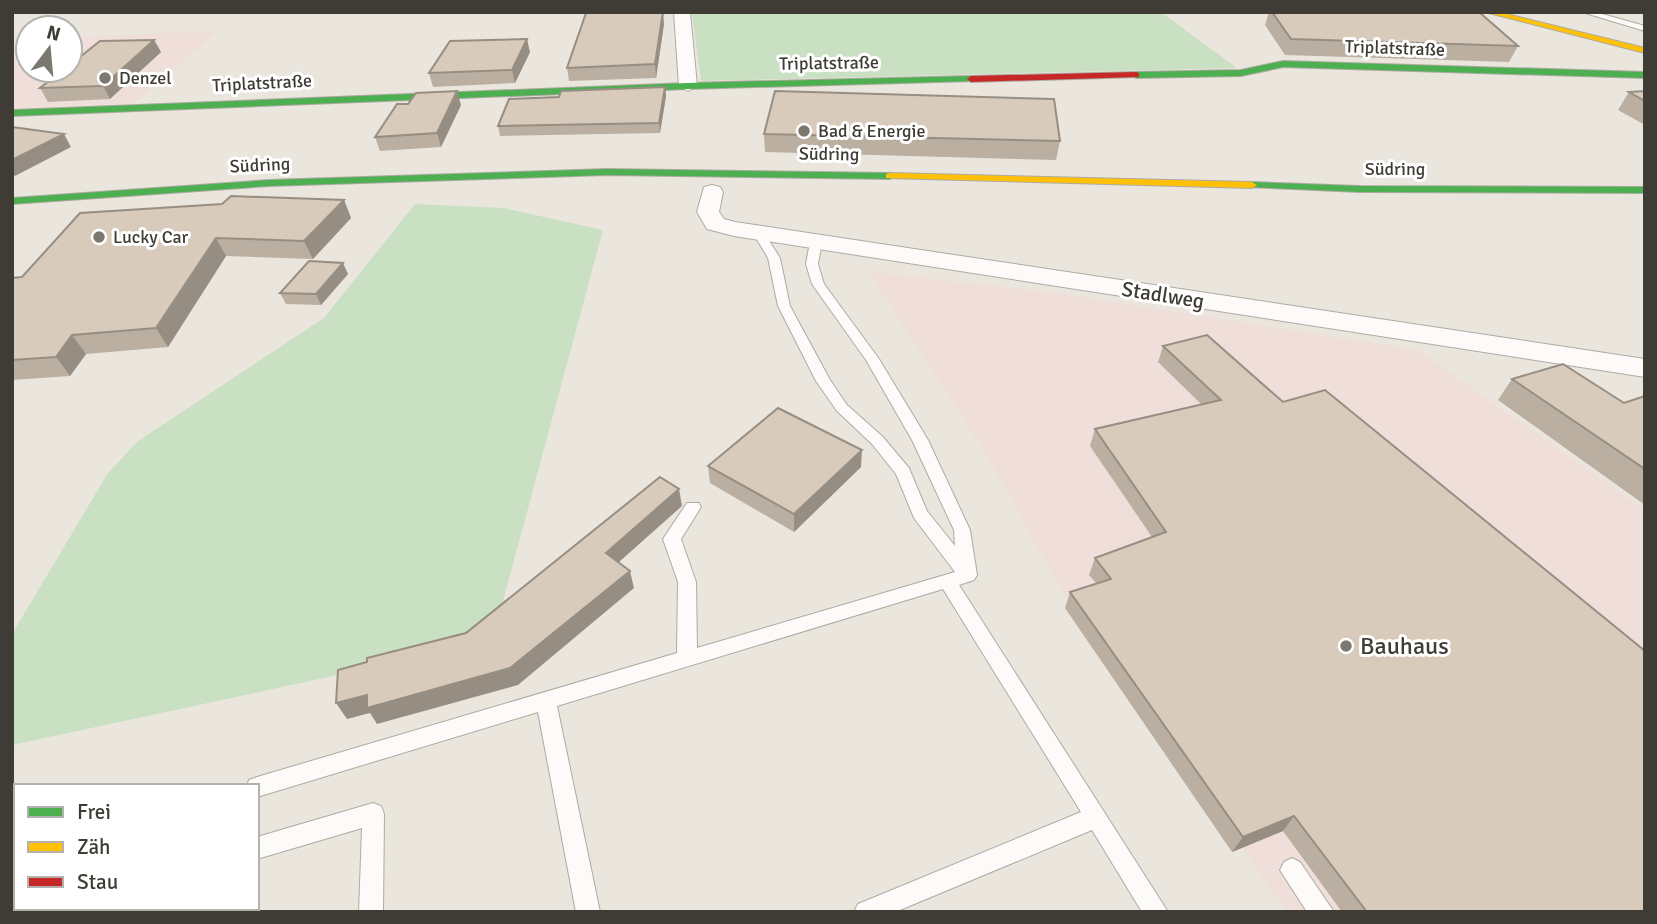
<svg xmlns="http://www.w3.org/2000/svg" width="1657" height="924" font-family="Signika,sans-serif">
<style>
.commercial{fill:#efdeda}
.green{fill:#cae0c2}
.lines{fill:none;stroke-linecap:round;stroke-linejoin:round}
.lane-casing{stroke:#adaaa2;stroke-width:2}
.street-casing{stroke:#adaaa2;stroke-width:2}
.fast-casing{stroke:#adaaa2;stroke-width:2}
.slow-casing{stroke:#adaaa2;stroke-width:2}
.jam-casing{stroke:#adaaa2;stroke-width:2}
.lane{fill:#fcfbfa;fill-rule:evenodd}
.street{fill:#fcfbfa;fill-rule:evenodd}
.fast{fill:#4caf50;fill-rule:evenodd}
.slow{fill:#ffc107;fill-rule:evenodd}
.jam{fill:#c62828;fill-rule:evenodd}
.wall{fill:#baafa1}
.shaded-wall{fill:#978e83}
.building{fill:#d8cbbb;stroke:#978e83;stroke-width:2}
.poi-dot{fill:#7b7870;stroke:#fff;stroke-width:2.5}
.labels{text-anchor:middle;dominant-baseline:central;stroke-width:6;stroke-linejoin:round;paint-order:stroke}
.far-street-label{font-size:18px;fill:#3f3c35;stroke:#fff}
.far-poi-label{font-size:18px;fill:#3f3c35;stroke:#fff;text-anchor:start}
.street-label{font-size:21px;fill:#3f3c35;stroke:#fff}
.near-poi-label{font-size:24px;fill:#3f3c35;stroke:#fff;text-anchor:start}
</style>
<rect width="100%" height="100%" fill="#ebe6dd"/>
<path class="commercial" d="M 218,31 L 134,103 L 12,108 L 12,40 L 28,39 L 28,70 L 70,70 L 70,37 Z
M 868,271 L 1069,295 L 1418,350 L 1645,510 L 1645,912 L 1287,912 L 1057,583 L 988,457 Z"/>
<path class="green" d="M 692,12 L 1161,12 L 1237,68 L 701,81 Z
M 415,204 L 504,208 L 603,230 L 492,642 L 12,745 L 12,634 L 108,473 L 138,441 L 324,318 Z"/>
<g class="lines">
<defs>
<path id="lane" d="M 1582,12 L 1595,12 L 1645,26 L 1645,31 Z
M 759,230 L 763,231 L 780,258 L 790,306 L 830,380 L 847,405 L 882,436 L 909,468 L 927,511 L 955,546 L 954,530 L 912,440 L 866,360 L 812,284 L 806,264 L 810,242 L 816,238 L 822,242 L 818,264 L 824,284 L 879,359 L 928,440 L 970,530 L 977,575 L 974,580 L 959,585 L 1168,912 L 1142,912 L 1092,830 L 895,912 L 854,912 L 858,904 L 1081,812 L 943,589 L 557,706 L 600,912 L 576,912 L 538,712 L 257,797 L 257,786 L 247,786 L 249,780 L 257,777 L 677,653 L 678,582 L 663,539 L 687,503 L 699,503 L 701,507 L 681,539 L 696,582 L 697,648 L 955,572 L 914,518 L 896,474 L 872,444 L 837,411 L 816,381 L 778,306 L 768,258 L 753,233 Z
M 373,803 L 381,806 L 384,814 L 383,912 L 359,912 L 362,828 L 257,859 L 257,837 Z
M 1292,858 L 1300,862 L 1334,912 L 1307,912 L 1280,870 L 1284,862 Z
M 16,882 L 16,906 L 12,908 L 12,884 Z
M 131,908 L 155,908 L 154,912 L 130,912 Z"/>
<path id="street" d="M 674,12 L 690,12 L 697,86 L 688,91 L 679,86 Z
M 712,185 L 720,187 L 723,192 L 719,212 L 724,219 L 735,222 L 1645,359 L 1645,377 L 734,236 L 707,229 L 697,212 L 704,187 Z"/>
<path id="fast" d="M 1283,61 L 1645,72 L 1645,78 L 1283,67 L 1241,76 L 1136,78 L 1132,75 L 1136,72 L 1241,70 Z
M 971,76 L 974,77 L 974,81 L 688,89 L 12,116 L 12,110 L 688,83 Z
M 607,169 L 890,173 L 895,176 L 890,179 L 607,175 L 269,186 L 12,204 L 12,198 L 269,180 Z
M 1252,182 L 1360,186 L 1645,187 L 1645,193 L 1360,192 L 1248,187 L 1247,185 Z"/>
<path id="slow" d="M 1485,12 L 1499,12 L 1645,48 L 1645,53 Z
M 890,173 L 1252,182 L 1257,185 L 1252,188 L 886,178 L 886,174 Z"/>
<path id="jam" d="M 1136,72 L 1139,73 L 1139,77 L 971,82 L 967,79 L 971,76 Z"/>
</defs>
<use href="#lane" class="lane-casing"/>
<use href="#street" class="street-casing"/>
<use href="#fast" class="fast-casing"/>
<use href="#slow" class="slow-casing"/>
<use href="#jam" class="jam-casing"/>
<use href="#lane" class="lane"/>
<use href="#street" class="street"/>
<use href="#fast" class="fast"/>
<use href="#slow" class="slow"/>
<use href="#jam" class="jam"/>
</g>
<path class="wall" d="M 1269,12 L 1479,12 L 1518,46 L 1509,62 L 1285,55 L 1265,25 Z
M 664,24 L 656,78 L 569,81 L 567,68 Z
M 154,40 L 161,52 L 110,99 L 48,102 L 40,88 Z
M 530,52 L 515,83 L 433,87 L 429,73 Z
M 665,87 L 666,96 L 660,133 L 500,136 L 498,126 L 559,97 Z
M 1645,91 L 1645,125 L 1618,110 L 1629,92 Z
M 461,105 L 441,147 L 380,151 L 375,137 Z
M 764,134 L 1060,141 L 1056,160 L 765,152 Z
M 344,200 L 351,218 L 313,259 L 226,256 L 168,347 L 86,354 L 70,376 L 12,380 L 12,278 L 22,277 Z
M 348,274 L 321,305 L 286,304 L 280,293 Z
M 1207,335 L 1645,912 L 1342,912 L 1283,831 L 1232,852 L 1065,608 L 1070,592 L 1096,583 L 1089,575 L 1095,558 L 1152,537 L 1090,446 L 1095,429 L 1202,405 L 1158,362 L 1163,346 Z
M 1512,379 L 1624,403 L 1645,396 L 1645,505 L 1498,400 Z
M 708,466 L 861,467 L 794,532 L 710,483 Z"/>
<path class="shaded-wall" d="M 663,12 L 664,24 L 656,78 L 655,64 Z
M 527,39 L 530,52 L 515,83 L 512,70 Z
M 154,40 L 161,52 L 110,99 L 103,86 Z
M 665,87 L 666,96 L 660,133 L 659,123 Z
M 457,91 L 461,105 L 441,147 L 437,133 Z
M 64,134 L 71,147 L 15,176 L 12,172 L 12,160 Z
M 344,200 L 351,218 L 313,259 L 304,241 Z
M 216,238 L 226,256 L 168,347 L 156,328 Z
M 343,263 L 348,274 L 321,305 L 316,294 Z
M 72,335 L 86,354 L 70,376 L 56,357 Z
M 862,450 L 861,467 L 794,532 L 794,514 Z
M 679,489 L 682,506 L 610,570 L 606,553 Z
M 630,571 L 634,588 L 518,685 L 377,724 L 370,713 L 347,719 L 336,703 Z
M 1294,816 L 1283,831 L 1232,852 L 1243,837 Z"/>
<path class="building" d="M 663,12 L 655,64 L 567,68 L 586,13 Z
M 1272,12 L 1479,12 L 1518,46 L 1291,39 Z
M 527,39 L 512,70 L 429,73 L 450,41 Z
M 154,40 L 103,86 L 40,88 L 63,70 L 70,70 L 70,65 L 100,41 Z
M 665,87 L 659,123 L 498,126 L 509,99 L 559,97 L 561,91 Z
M 457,91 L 437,133 L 375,137 L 397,104 L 408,104 L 416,93 Z
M 775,91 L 1054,99 L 1060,141 L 764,134 Z
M 1645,91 L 1645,101 L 1629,92 Z
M 12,127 L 64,134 L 12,160 Z
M 231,196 L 344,200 L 304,241 L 216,238 L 156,328 L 72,335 L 56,357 L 12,360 L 12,278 L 22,277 L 80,213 L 222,204 Z
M 309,261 L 343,263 L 316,294 L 280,293 Z
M 1207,335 L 1283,402 L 1325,390 L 1645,651 L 1645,912 L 1367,912 L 1294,816 L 1243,837 L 1070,592 L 1111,579 L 1095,558 L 1166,532 L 1095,429 L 1221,400 L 1163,346 Z
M 1563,364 L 1624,403 L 1645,396 L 1645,469 L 1512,379 Z
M 778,408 L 862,450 L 794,514 L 708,466 Z
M 660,477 L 679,489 L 606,553 L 630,571 L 510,668 L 367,708 L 367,695 L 336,703 L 338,670 L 367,662 L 367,658 L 466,633 Z"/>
<g class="poi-dot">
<circle cx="105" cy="78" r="7"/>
<circle cx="804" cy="131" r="7"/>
<circle cx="99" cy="237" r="7"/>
<circle cx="1346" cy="646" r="7"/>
</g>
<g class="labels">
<g class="far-street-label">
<text transform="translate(1395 48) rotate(2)">Triplatstraße</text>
<text transform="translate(829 63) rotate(-1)">Triplatstraße</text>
<text transform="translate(262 83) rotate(-3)">Triplatstraße</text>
<text transform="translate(829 154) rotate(1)">Südring</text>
<text transform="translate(260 165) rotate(-3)">Südring</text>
<text x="1395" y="169">Südring</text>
</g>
<g class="far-poi-label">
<text x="119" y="78">Denzel</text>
<text x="818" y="131">Bad &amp; Energie</text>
<text x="113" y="237">Lucky Car</text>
</g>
<g class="street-label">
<text transform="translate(1163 295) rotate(9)">Stadlweg</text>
</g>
<g class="near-poi-label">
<text x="1360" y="646">Bauhaus</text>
</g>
</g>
<rect width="1657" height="924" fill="none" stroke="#3f3c35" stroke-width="28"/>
<rect x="14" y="784" width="245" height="126" fill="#ffffff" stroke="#b2b1ae" stroke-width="2"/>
<rect x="28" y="807" width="35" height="10" fill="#4caf50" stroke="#b2b1ae" stroke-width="2"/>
<text x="77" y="819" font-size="21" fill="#3f3c35">Frei</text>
<rect x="28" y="842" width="35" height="10" fill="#ffc107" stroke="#b2b1ae" stroke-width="2"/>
<text x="77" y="854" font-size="21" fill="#3f3c35">Zäh</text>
<rect x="28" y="877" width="35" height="10" fill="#c62828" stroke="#b2b1ae" stroke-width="2"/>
<text x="77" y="889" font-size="21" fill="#3f3c35">Stau</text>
<g transform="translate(49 49) rotate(16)"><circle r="33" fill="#ffffff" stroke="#b2b1ae" stroke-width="2"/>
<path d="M0-5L12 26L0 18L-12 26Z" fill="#7b7870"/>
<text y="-10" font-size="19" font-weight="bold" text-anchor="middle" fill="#3f3c35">N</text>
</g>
</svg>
